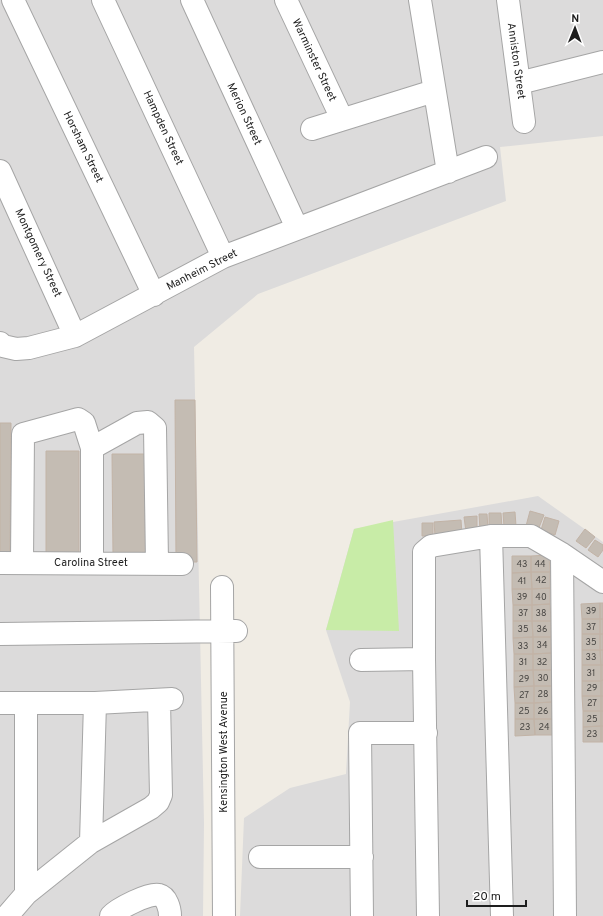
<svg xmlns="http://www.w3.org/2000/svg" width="603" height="916" font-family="Overpass,sans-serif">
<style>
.residential{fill:#dcdbdb}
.grass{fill:#c8eca7}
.building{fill:#c4bcb3;stroke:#c2b3a6}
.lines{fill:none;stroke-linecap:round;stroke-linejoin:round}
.minor-casing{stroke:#a5a5a5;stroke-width:24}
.minor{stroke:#fff;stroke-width:22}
.labels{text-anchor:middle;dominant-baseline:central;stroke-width:3;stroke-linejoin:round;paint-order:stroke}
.number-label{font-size:9px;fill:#484643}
.street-label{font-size:11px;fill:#1e1e1e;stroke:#fff}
</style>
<rect width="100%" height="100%" fill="#f0ece4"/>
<path class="residential" d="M 0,0 L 603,0 L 603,136 L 500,147 L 506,201 L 258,294 L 194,347 L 204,823 L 203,916 L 0,916 Z
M 538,496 L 603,542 L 603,916 L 240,916 L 244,818 L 290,788 L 346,774 L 350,702 L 326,630 L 354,529 Z"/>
<path class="grass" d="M 393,520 L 399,631 L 326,630 L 354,529 Z"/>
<path class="building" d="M 175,400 L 195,400 L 197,562 L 176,562 Z
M 0,423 L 11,423 L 10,558 L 0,558 Z
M 46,451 L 79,451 L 79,557 L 46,557 Z
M 112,454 L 145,454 L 146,555 L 113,556 Z
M 530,511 L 544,515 L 538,530 L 526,526 Z
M 515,512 L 516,526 L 504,527 L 503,513 Z
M 489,513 L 501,513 L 502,528 L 489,528 Z
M 479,514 L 487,514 L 488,529 L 480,530 Z
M 477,516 L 477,531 L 466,532 L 464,517 Z
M 545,517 L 559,521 L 555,535 L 541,530 Z
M 461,520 L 462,534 L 435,536 L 434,522 Z
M 422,523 L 433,523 L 433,536 L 422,536 Z
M 585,529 L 595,537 L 586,548 L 576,541 Z
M 595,540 L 603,545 L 603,550 L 598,557 L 588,550 Z
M 549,555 L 550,572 L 531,572 L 531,556 Z
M 512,556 L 531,556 L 531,572 L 512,573 Z
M 531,572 L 532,589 L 512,589 L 512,573 Z
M 531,572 L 550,572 L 550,588 L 532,589 Z
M 550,588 L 550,604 L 532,605 L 532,589 Z
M 512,589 L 532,589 L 532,605 L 513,605 Z
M 600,603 L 600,619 L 582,619 L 581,604 Z
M 600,603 L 603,603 L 603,619 L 600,619 Z
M 550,604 L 551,621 L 532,621 L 532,605 Z
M 513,605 L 532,605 L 532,621 L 513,621 Z
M 582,619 L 600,619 L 600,634 L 582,634 Z
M 600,619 L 603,619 L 603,634 L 600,634 Z
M 513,621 L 532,621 L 533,637 L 513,638 Z
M 532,621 L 551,621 L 551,637 L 533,637 Z
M 582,634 L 600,634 L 600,650 L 582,650 Z
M 600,634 L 603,634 L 603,650 L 600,650 Z
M 533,637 L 533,654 L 514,654 L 513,638 Z
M 533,637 L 551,637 L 551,653 L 533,654 Z
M 582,650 L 600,650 L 601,665 L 582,665 Z
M 600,650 L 603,650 L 603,665 L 601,665 Z
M 551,653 L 552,670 L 533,670 L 533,654 Z
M 514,654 L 533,654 L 533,670 L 514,671 Z
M 582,665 L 601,665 L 601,681 L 582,681 Z
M 601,665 L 603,665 L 603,680 L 601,681 Z
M 533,670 L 534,686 L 514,687 L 514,671 Z
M 533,670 L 552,670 L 552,686 L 534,686 Z
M 603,680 L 603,696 L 601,696 L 601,681 Z
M 582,681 L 601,681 L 601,696 L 582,696 Z
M 534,686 L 534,703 L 515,703 L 514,687 Z
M 534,686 L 552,686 L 552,702 L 534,703 Z
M 582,696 L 601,696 L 601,711 L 583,711 Z
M 601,696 L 603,696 L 603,711 L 601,711 Z
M 552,702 L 553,719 L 534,719 L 534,703 Z
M 515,703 L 534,703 L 534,719 L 515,719 Z
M 583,711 L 601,711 L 601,726 L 583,727 Z
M 601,711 L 603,711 L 603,726 L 601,726 Z
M 515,719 L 534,719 L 535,735 L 515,736 Z
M 534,719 L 553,719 L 553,735 L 535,735 Z
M 601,726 L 601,742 L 583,742 L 583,727 Z
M 601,726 L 603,726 L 603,742 L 601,742 Z"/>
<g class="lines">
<defs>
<path id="minor" d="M 13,0 L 154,295
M 103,0 L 223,257
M 192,0 L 297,228
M 286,0 L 342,119
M 420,0 L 448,172
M 508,0 L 524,122
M 519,83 L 603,62
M 312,129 L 434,91
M 0,171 L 75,336
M 0,343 L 3,346 L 16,349 L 29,348 L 75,336 L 223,257 L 486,157
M 92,448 L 137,423 L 148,422 L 155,428 L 157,563
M 491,536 L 502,916
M 562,554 L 565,916
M 0,563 L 182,564
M 22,563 L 23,434 L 78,419 L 84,423 L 92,448 L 92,563
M 222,587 L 224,916
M 0,634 L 236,631
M 361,660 L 424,659
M 0,703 L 95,703 L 172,699
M 26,703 L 26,894
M 91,842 L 95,703
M 260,857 L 362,857
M 7,916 L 26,894 L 91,842 L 151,808 L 158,802 L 161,795 L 159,701
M 111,916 C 117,909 150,892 159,895 C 167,897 170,909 170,916
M 362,916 L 360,733 L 426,733
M 428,916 L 424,659 L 424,552 L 431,546 L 491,536 L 531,536 L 562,554 L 603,582"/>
</defs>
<use href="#minor" class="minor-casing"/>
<use href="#minor" class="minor"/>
</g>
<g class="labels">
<g class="number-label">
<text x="522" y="564">43</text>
<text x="540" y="564">44</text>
<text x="541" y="580">42</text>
<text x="522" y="581">41</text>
<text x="522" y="597">39</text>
<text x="541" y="597">40</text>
<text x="591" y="611">39</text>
<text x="523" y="613">37</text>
<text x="541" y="613">38</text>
<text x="591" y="627">37</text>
<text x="523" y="629">35</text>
<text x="542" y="629">36</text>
<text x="591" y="642">35</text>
<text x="542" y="645">34</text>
<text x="523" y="646">33</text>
<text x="591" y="657">33</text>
<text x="523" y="662">31</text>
<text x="542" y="662">32</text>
<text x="591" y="673">31</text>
<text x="543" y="678">30</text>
<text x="524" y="679">29</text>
<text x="592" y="688">29</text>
<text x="543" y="694">28</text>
<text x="524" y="695">27</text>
<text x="592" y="703">27</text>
<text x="524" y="711">25</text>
<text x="543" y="711">26</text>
<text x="592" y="719">25</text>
<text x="525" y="727">23</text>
<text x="544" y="727">24</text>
<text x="592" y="734">23</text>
</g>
<g class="street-label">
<text transform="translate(314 60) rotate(65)">Warminster Street</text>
<text transform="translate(516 61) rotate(82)">Anniston Street</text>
<text transform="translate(244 114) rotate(65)">Merion Street</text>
<text transform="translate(163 128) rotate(65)">Hampden Street</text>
<text transform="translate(83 147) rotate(64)">Horsham Street</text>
<text transform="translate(38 253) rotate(65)">Montgomery Street</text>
<text transform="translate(202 270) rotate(-27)">Manheim Street</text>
<text x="91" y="563">Carolina Street</text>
<text transform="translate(224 752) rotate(-90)">Kensington West Avenue</text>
</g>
</g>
<g transform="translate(575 28) rotate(1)" stroke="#ffffff" stroke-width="3" paint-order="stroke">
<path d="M0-3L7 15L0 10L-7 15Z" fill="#1e1e1e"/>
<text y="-6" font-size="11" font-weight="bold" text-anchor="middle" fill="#1e1e1e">N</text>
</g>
<path d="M467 900v6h59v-6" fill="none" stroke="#1e1e1e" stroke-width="2"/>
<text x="473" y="900" font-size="12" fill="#1e1e1e" stroke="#ffffff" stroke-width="3" paint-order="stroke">20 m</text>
</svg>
